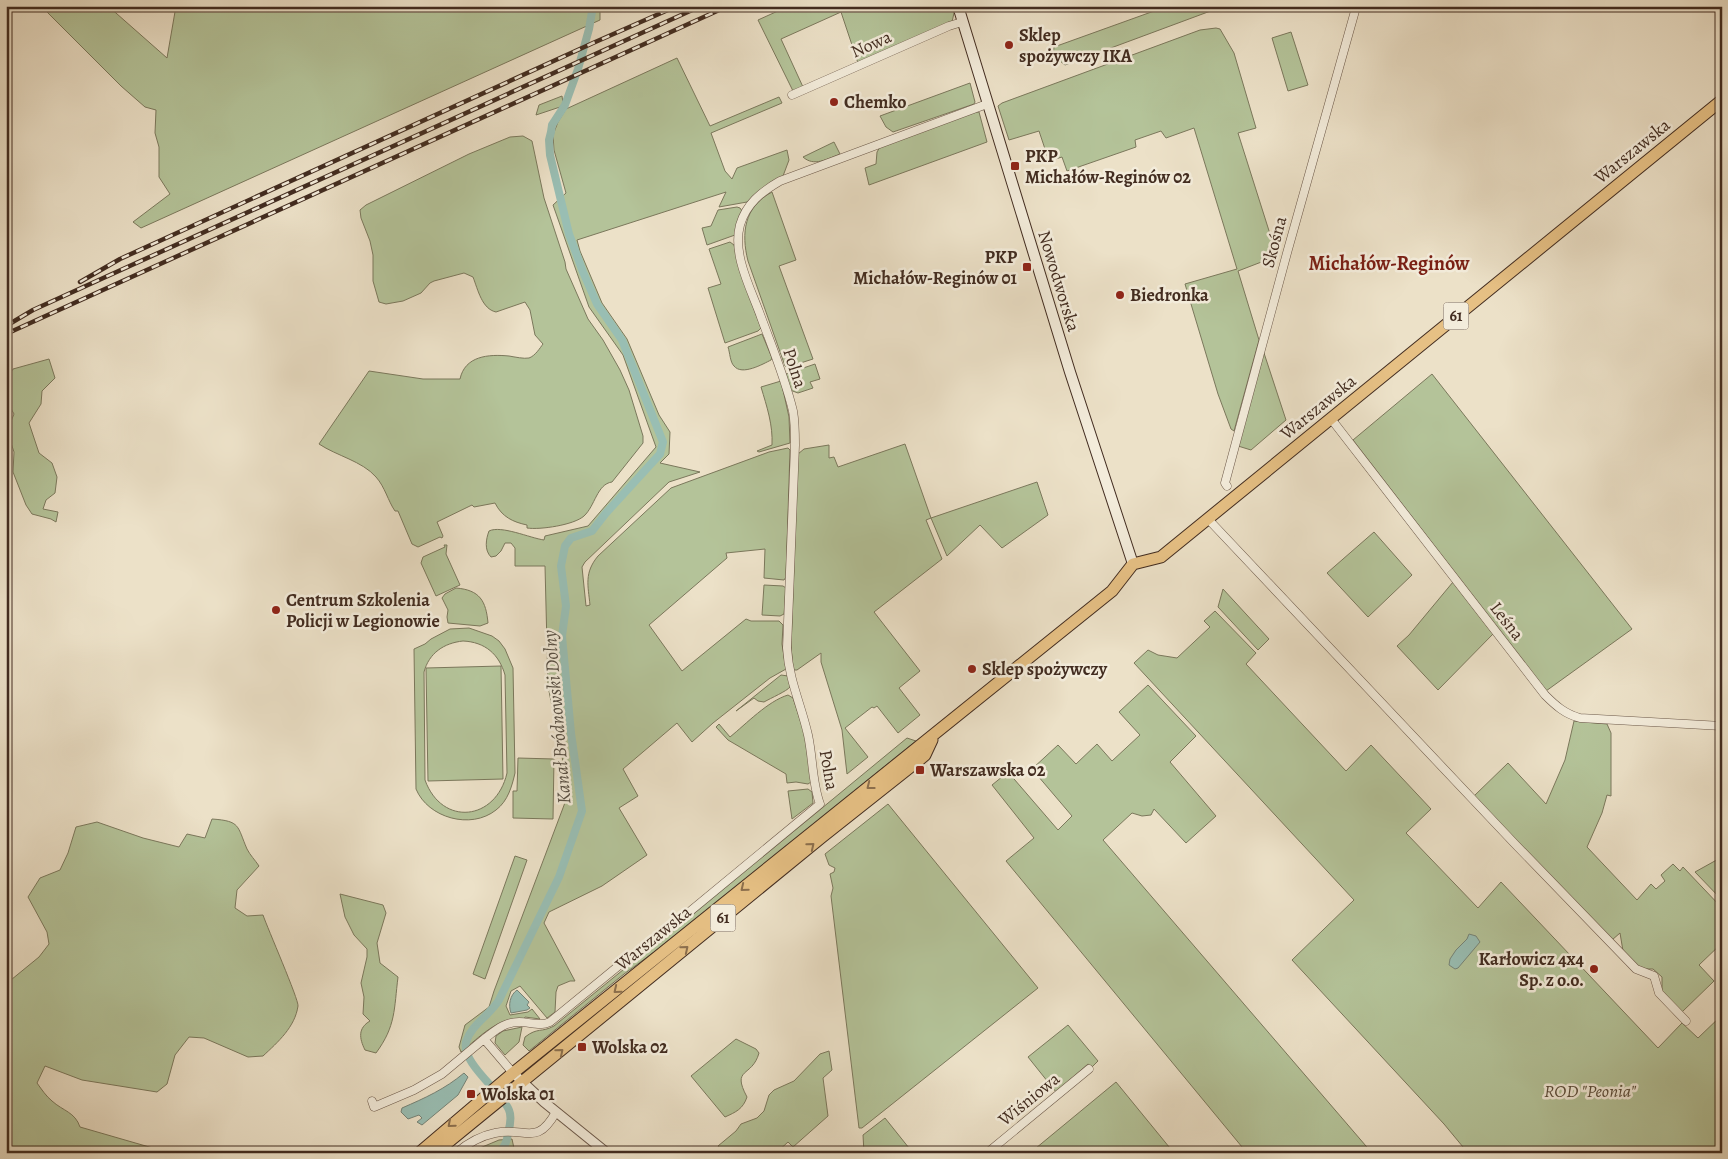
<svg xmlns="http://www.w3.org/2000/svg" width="1728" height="1159" font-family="Alegreya,serif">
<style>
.green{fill:#b4c399;stroke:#7b785c;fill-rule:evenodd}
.water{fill:#99beb3;stroke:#768478}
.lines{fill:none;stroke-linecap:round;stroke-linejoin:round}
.canal{stroke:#99beb3;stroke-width:8}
.minor-casing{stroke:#6c594a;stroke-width:9}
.tertiary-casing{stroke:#6c594a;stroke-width:11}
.secondary-casing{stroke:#422c20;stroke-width:12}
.primary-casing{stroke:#422c20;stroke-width:13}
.minor{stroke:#f3ecdb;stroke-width:8}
.tertiary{stroke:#f3ecdb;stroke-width:9}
.secondary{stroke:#f3ecdb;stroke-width:10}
.primary{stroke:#e6c084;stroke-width:11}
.rail-casing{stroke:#422c20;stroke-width:4.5}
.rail{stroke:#f3ecdb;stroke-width:2.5;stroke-dasharray:8;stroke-linecap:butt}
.oneway{stroke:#8c6f4d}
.poi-dot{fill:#8f2418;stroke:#f3ecdb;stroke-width:2}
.labels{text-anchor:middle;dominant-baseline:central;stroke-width:5;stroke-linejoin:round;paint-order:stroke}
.shield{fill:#f3ecdb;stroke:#776658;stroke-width:1}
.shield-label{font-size:16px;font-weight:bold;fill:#422c20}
.poi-label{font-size:18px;font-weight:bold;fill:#422c20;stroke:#f3ecdb;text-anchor:start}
.street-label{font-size:18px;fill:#422c20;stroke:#f3ecdb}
.park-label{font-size:18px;font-style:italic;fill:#594a38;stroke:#f3ecdb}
.water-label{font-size:19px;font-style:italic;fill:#585045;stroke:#f3ecdb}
.quarter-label{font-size:20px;font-weight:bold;fill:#7a1f14;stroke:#f3ecdb}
</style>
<rect width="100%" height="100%" fill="#ece1c8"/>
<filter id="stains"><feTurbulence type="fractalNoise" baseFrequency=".004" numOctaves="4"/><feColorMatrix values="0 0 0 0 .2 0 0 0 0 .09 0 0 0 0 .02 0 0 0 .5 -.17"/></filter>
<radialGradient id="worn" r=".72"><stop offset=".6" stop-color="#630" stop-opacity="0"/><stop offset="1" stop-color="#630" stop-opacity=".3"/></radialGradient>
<path class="green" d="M 41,6 L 108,6 L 167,58 L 176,6 L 600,6 L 600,20 L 141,228 L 133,222 L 170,194 L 159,177 L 159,147 L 155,133 L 156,110 L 145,107 L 121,86 Z
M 789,6 L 953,6 L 954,13 L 952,22 L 858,63 L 841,12 L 781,39 L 803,87 L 793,91 L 758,20 Z
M 1168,6 L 1224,6 L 1065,65 C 1059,60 1052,56 1054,47 Z
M 1216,28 L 1220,29 L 1234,53 L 1256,128 L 1238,133 L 1277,256 L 1238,271 L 1259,340 L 1234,431 L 1231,429 L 1218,394 L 1185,284 L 1237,269 L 1194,128 L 1166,138 L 1161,131 L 1135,140 L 1136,147 L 1067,171 L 1062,157 L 1049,161 L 1039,131 L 1009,140 L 998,106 L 1002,103 L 1200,30 Z
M 1291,32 L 1308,85 L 1288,91 L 1272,38 Z
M 677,58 L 710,126 L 779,97 L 782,103 L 711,133 L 725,171 L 732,179 L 737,168 L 787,150 L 789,160 L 783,176 L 758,191 L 747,202 L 719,207 L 726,192 L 577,240 L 580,251 L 602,303 L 627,339 L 659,415 L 670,432 L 669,454 L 660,463 L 700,472 L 669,482 L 585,562 L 582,567 L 586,606 L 590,605 C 588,585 584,573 598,556 L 671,488 L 769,452 L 788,448 L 790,450 L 786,577 L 784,580 L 764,578 L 765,549 L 726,553 L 727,558 L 649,625 L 682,671 L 746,619 L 751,621 L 779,621 L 783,625 L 782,644 L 786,669 L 770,678 L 713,723 L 692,742 L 677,723 L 623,769 L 638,796 L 619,808 L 647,855 L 602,886 L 549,912 L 544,923 L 575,981 L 570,981 L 558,986 L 556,992 L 555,1012 L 547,1018 L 520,986 L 511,991 L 506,1006 L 510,1015 L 528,1012 L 532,1009 L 540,1019 L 525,1017 L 524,1019 C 498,1016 480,1037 461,1052 L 459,1047 L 465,1025 L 489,1007 L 494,991 L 569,792 L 548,686 L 545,566 L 515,566 L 515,548 L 511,543 L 505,543 L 501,551 L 496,556 L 491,557 C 484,550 486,539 489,531 C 501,525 530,538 544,540 L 545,536 L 588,526 L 656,447 L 623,355 L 589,307 L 553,205 L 566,193 L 554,150 L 553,135 L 558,122 L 566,109 Z
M 970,83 L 975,102 L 974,104 L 893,132 L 886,127 L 880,116 Z
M 562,96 L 563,103 L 560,107 L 536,115 L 539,105 Z
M 975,112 L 979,112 L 987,142 L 869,185 L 865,168 L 876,164 L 877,152 L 880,147 Z
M 523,136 L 532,141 L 544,198 L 565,262 L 566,269 L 588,319 L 603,340 L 620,370 L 629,390 L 643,436 L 643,443 L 612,482 C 597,484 595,506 584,516 C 574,525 540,530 527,528 L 527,525 C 513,522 502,517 495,503 L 474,507 L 472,505 L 437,522 L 443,536 L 442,538 L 440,537 L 418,547 L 412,544 L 398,511 L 395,511 C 388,501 385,487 376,477 C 362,461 337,456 319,444 L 369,371 L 423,379 L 460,379 C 465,356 488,354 509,356 C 515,357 524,359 529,358 C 535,356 540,348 543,344 L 535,335 L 530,310 L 525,302 L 496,312 C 482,309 478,290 473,277 L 464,273 L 434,281 L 430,283 L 421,293 L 403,301 L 386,304 L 379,302 L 373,281 L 373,255 L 370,241 L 361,218 L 360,210 L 366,205 L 469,154 L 510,137 Z
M 834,142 L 840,154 C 827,159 814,167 803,157 Z
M 772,192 L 796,260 L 779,266 L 813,359 L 788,367 L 785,366 L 748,261 C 741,233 744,207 772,192 Z
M 737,207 L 740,208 L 742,211 L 735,235 L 707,245 L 702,228 L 711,226 L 718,210 Z
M 730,242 L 734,245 L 742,276 L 761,328 L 758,331 L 725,343 L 708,288 L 721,284 L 709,249 Z
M 762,334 L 772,358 L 771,360 C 763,364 742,376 734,366 C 730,362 730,353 728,347 Z
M 1263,350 L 1286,420 L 1251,450 L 1238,446 Z
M 49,359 L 55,378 L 42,391 L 41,404 L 29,423 L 39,453 L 52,463 L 57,477 L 55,493 L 46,500 L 43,509 L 58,512 L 56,522 L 51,519 L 32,514 L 26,505 L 13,472 L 14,452 L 7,431 L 14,414 C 4,397 3,385 13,369 Z
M 815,364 L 820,379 L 810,382 L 813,388 L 798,393 L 790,390 L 786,374 Z
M 1432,374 L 1632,629 L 1546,691 L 1353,440 Z
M 781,381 L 789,417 L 790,443 L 759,452 L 757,451 L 772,445 C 773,425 767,407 761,387 Z
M 905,444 L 931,518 L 1037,482 L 1048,515 L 1002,548 L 980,525 L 947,556 L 931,518 L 926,520 L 942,559 L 874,612 L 920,671 L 899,688 L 920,715 L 898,733 L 877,706 L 874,708 L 872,707 L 845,728 L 868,757 L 847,774 L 842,730 L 821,662 L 821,653 L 797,670 L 793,670 L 791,646 L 798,454 L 804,449 L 829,445 L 829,458 L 834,457 L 838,467 Z
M 1374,532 L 1412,575 L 1368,617 L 1327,573 Z
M 444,545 L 447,545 L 446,554 L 460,585 L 436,596 L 421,563 L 423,557 L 445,547 Z
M 1453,582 L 1493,634 L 1438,690 L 1397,646 L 1409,635 Z
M 764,585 L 783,586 L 786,588 L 784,614 L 780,616 L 762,615 Z
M 456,588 C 480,590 486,601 488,623 L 480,626 L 448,623 L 447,617 L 448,610 L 442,598 L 445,594 Z
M 1223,589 L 1269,639 L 1258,650 L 1218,607 Z
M 1215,611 L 1256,653 L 1246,664 L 1346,771 L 1371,745 L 1431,809 L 1406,833 L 1478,908 L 1501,882 L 1658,1048 L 1682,1023 L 1698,1038 L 1722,1015 L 1722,1153 L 1468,1153 L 1444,1124 L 1292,960 L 1354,900 L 1134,663 L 1148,650 L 1158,655 L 1177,658 L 1210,627 L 1204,621 Z
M 469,628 L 492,636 L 499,641 L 505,649 L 513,668 L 515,773 C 512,786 508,801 496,810 C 471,830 428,818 416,789 L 414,649 L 425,644 L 431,639 L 450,629 ZM 463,641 C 485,642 499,654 505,675 L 507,773 C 496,821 442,827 425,780 L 424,672 C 429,653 444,643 463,641 Z
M 501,666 L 503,779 L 428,781 L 426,668 Z
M 781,675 L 788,676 L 790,687 C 787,691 771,698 764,702 L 758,701 L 754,698 L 736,711 Z
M 1148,685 L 1196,736 L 1170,762 L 1216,816 L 1186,843 L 1154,809 L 1151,815 L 1142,816 L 1132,813 L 1103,840 L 1372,1153 L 1247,1153 L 1006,861 L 1034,838 L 992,785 L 1008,772 L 1058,830 L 1072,816 L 1032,769 L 1058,745 L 1076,764 L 1097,744 L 1112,761 L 1140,735 L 1119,712 Z
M 788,695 L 793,698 L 805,735 L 811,782 L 808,784 L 796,782 L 787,783 L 786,774 L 728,740 L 716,727 L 719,724 L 730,737 C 746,724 768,701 788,695 Z
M 1574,721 L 1607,724 L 1611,733 L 1611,796 L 1607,795 L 1602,813 L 1587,847 L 1637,900 L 1651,884 L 1656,889 L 1665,881 L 1661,875 L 1673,864 L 1680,871 L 1683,867 L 1722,908 L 1722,943 L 1699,965 L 1714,981 L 1682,1012 L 1662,991 L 1662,977 L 1653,969 L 1639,969 L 1623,951 L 1620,933 L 1612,940 L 1474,796 L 1508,763 L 1546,804 L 1565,760 Z
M 907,738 L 916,741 L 668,942 L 624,974 L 529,1051 L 523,1045 L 525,1037 C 538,1027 541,1033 554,1026 L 629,965 L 651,949 Z
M 518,758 L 554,759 L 553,819 L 513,818 L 513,791 L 517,791 Z
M 808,789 L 812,792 L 813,803 L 792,819 L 788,791 Z
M 888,804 L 1038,988 L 862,1128 L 859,1128 L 831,896 L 833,888 L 830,874 L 834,872 L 835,868 L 829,865 L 825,854 Z
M 212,819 C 241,821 237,826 247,849 C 250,855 255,860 259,866 L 237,890 L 235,908 L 247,916 L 263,915 C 267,927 299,1000 298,1006 C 295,1027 278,1042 263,1056 L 248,1057 L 204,1038 L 189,1037 L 175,1055 L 167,1084 L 157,1092 L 82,1080 L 45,1066 L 37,1083 C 42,1090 46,1096 52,1101 C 63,1111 75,1112 80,1127 L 170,1153 L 6,1153 L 6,984 L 39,957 L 49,944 L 47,932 L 28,897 L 40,878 L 60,870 L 68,853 L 76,827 L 97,822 L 143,838 L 179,847 L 187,834 L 205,838 Z
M 515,856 L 527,860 L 485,979 L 473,974 Z
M 1722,857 L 1722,900 L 1695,872 Z
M 340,894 L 383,905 L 386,913 L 377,943 L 380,963 L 398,977 C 394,1009 396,1026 376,1053 L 365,1050 C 359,1038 358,1028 370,1021 L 363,1014 L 364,997 L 361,983 L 367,957 L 367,949 L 354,935 L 345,917 Z
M 1068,1025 L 1098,1061 L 1092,1067 L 1088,1064 L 1056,1092 L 1028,1057 Z
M 522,1027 L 519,1042 L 505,1055 L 495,1043 L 496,1036 L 503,1031 Z
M 736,1039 L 756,1049 L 759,1053 C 752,1078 731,1067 747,1097 C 743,1109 736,1112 725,1117 L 691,1076 Z
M 829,1051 L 832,1070 L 823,1078 L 828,1116 L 793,1147 L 788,1142 L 776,1153 L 723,1153 L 718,1146 L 736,1131 L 741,1124 L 757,1118 L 764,1111 L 769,1095 L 774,1090 L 794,1081 L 820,1054 Z
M 1116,1082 L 1174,1153 L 1030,1153 Z
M 885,1118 L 913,1153 L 864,1153 L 863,1135 Z
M 512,1139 L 515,1153 L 468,1153 L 499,1140 Z"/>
<path class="water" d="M 1469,934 L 1476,936 L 1480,942 L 1458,968 L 1455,969 L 1449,965 L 1450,959 L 1456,950 L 1467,939 Z
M 517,990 L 529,1002 L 527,1005 L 530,1008 L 527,1010 L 511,1013 C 508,1005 510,995 517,990 Z
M 464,1073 L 468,1077 L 458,1095 L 422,1125 L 417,1122 L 422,1118 L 419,1115 L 408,1119 L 401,1112 L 402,1108 C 425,1098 445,1089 464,1073 Z"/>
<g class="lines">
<path class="canal" d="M 499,1153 C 505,1146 507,1142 508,1133 C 510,1126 512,1117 509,1110 C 502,1092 461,1063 466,1042 C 471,1025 490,1015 499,1000 L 559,877 L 582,811 L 571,733 L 562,636 L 566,606 L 561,566 L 565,546 L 571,538 L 592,531 L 606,513 L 660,454 L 663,442 L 622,340 L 597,304 L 583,272 L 569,234 L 550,155 L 549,140 L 551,132 L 552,125 L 565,105 L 578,69 L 589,29 L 593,6"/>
<defs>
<path id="minor" d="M 792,95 L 949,26 L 962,22
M 1332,420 L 1545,695 C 1556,706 1565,714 1580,718 L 1722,726
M 1227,486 L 1225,483 L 1287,253 L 1355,11 L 1354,6
M 1208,519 L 1514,843 L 1636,969 L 1654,976 L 1659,993 L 1686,1021
M 484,1039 C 495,1031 504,1022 519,1022 C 530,1022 540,1027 550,1022 L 622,963 L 648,946 L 820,804 C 812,783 813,758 808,735 C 801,704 789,681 787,648 L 795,445 C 795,433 795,422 793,411 C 785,378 772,347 761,317 C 751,289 732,255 740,225 C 746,204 761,192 780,181 L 987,104
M 372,1101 L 374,1107 L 414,1090 L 442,1074 L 484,1039 L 513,1073
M 456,1153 C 468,1143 480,1136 495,1133 C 525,1126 536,1148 556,1112
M 987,1153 L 1089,1069"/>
<path id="tertiary" d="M 513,1073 L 544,1102 L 607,1153"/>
<path id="secondary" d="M 958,6 L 1070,372 L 1133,564"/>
<path id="primary" d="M 419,1153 L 513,1073 L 1112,591 L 1133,564 L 1161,557 L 1722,100
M 435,1153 L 822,837 L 918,761 L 925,755 L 932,740"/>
</defs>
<use href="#minor" class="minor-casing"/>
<use href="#tertiary" class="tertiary-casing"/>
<use href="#secondary" class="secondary-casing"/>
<use href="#primary" class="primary-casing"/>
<use href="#minor" class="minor"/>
<use href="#tertiary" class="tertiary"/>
<use href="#secondary" class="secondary"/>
<use href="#primary" class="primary"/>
<defs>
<path id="rail" d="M 80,282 L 120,259 L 593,43 L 677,6
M 6,326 L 33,310 L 701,6
M 6,334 L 728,6"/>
</defs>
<use href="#rail" class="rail-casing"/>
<use href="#rail" class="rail"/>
</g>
<defs><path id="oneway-chevron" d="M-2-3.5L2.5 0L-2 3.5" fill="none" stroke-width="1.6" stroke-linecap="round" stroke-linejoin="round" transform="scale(1.25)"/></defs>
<g class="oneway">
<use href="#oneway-chevron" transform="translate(870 786) rotate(142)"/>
<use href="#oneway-chevron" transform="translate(811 846) rotate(-39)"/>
<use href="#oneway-chevron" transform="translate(744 888) rotate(141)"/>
<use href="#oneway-chevron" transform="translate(685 949) rotate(-39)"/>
<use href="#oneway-chevron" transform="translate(617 990) rotate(141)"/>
<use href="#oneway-chevron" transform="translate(560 1052) rotate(-40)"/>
<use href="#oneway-chevron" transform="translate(451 1124) rotate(139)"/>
</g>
<g class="poi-dot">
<circle cx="1009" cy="45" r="5"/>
<circle cx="834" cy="102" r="5"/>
<rect x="1010" y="161" width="10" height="10" rx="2.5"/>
<rect x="1022" y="262" width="10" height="10" rx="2.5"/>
<circle cx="1120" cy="295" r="5"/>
<circle cx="276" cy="610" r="5"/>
<circle cx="972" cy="669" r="5"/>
<rect x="915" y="765" width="10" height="10" rx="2.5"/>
<circle cx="1594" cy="969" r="5"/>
<rect x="577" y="1042" width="10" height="10" rx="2.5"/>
<rect x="466" y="1089" width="10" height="10" rx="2.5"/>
</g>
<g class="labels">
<g class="shield">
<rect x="1443.5" y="302.5" width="25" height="27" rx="4"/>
<rect x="710.5" y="904.5" width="25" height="27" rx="4"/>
</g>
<g class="shield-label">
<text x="1456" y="316">61</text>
<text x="723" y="918">61</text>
</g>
<g class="poi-label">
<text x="1019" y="35">Sklep<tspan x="1019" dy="21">spożywczy IKA</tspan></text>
<text x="844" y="102">Chemko</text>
<text x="1025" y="156">PKP<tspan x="1025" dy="21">Michałów-Reginów 02</tspan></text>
<text x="1017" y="257" text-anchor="end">PKP<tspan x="1017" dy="21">Michałów-Reginów 01</tspan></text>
<text x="1130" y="295">Biedronka</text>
<text x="286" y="600">Centrum Szkolenia<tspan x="286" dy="21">Policji w Legionowie</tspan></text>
<text x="982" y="669">Sklep spożywczy</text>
<text x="930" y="770">Warszawska 02</text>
<text x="1584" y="959" text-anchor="end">Karłowicz 4x4<tspan x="1584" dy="21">Sp. z o.o.</tspan></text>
<text x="592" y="1047">Wolska 02</text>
<text x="481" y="1094">Wolska 01</text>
</g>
<g class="street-label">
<text transform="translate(871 44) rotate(-24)">Nowa</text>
<text transform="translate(1632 151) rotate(-39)">Warszawska</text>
<text transform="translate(1274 242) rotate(-75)">Skośna</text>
<text transform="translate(1059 281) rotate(73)">Nowodworska</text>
<text transform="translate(795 368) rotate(72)">Polna</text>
<text transform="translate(1318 407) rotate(-39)">Warszawska</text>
<text transform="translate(1507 621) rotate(52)">Leśna</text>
<text transform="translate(829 770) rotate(80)">Polna</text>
<text transform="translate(653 938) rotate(-39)">Warszawska</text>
<text transform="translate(1029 1099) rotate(-39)">Wiśniowa</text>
</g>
<g class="park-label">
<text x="1590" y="1091">ROD "Peonia"</text>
</g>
<g class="water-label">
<text transform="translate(557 717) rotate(-95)">Kanał Bródnowski Dolny</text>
</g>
<g class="quarter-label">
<text x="1389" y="263">Michałów-Reginów</text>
</g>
</g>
<rect width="1728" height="1159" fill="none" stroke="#ece1c8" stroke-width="25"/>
<rect x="8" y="8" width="1713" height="1144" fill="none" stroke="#422c20" stroke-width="2.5"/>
<rect x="12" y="12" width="1703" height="1134" fill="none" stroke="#422c20"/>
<rect width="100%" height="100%" filter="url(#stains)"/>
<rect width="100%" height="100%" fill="url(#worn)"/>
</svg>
